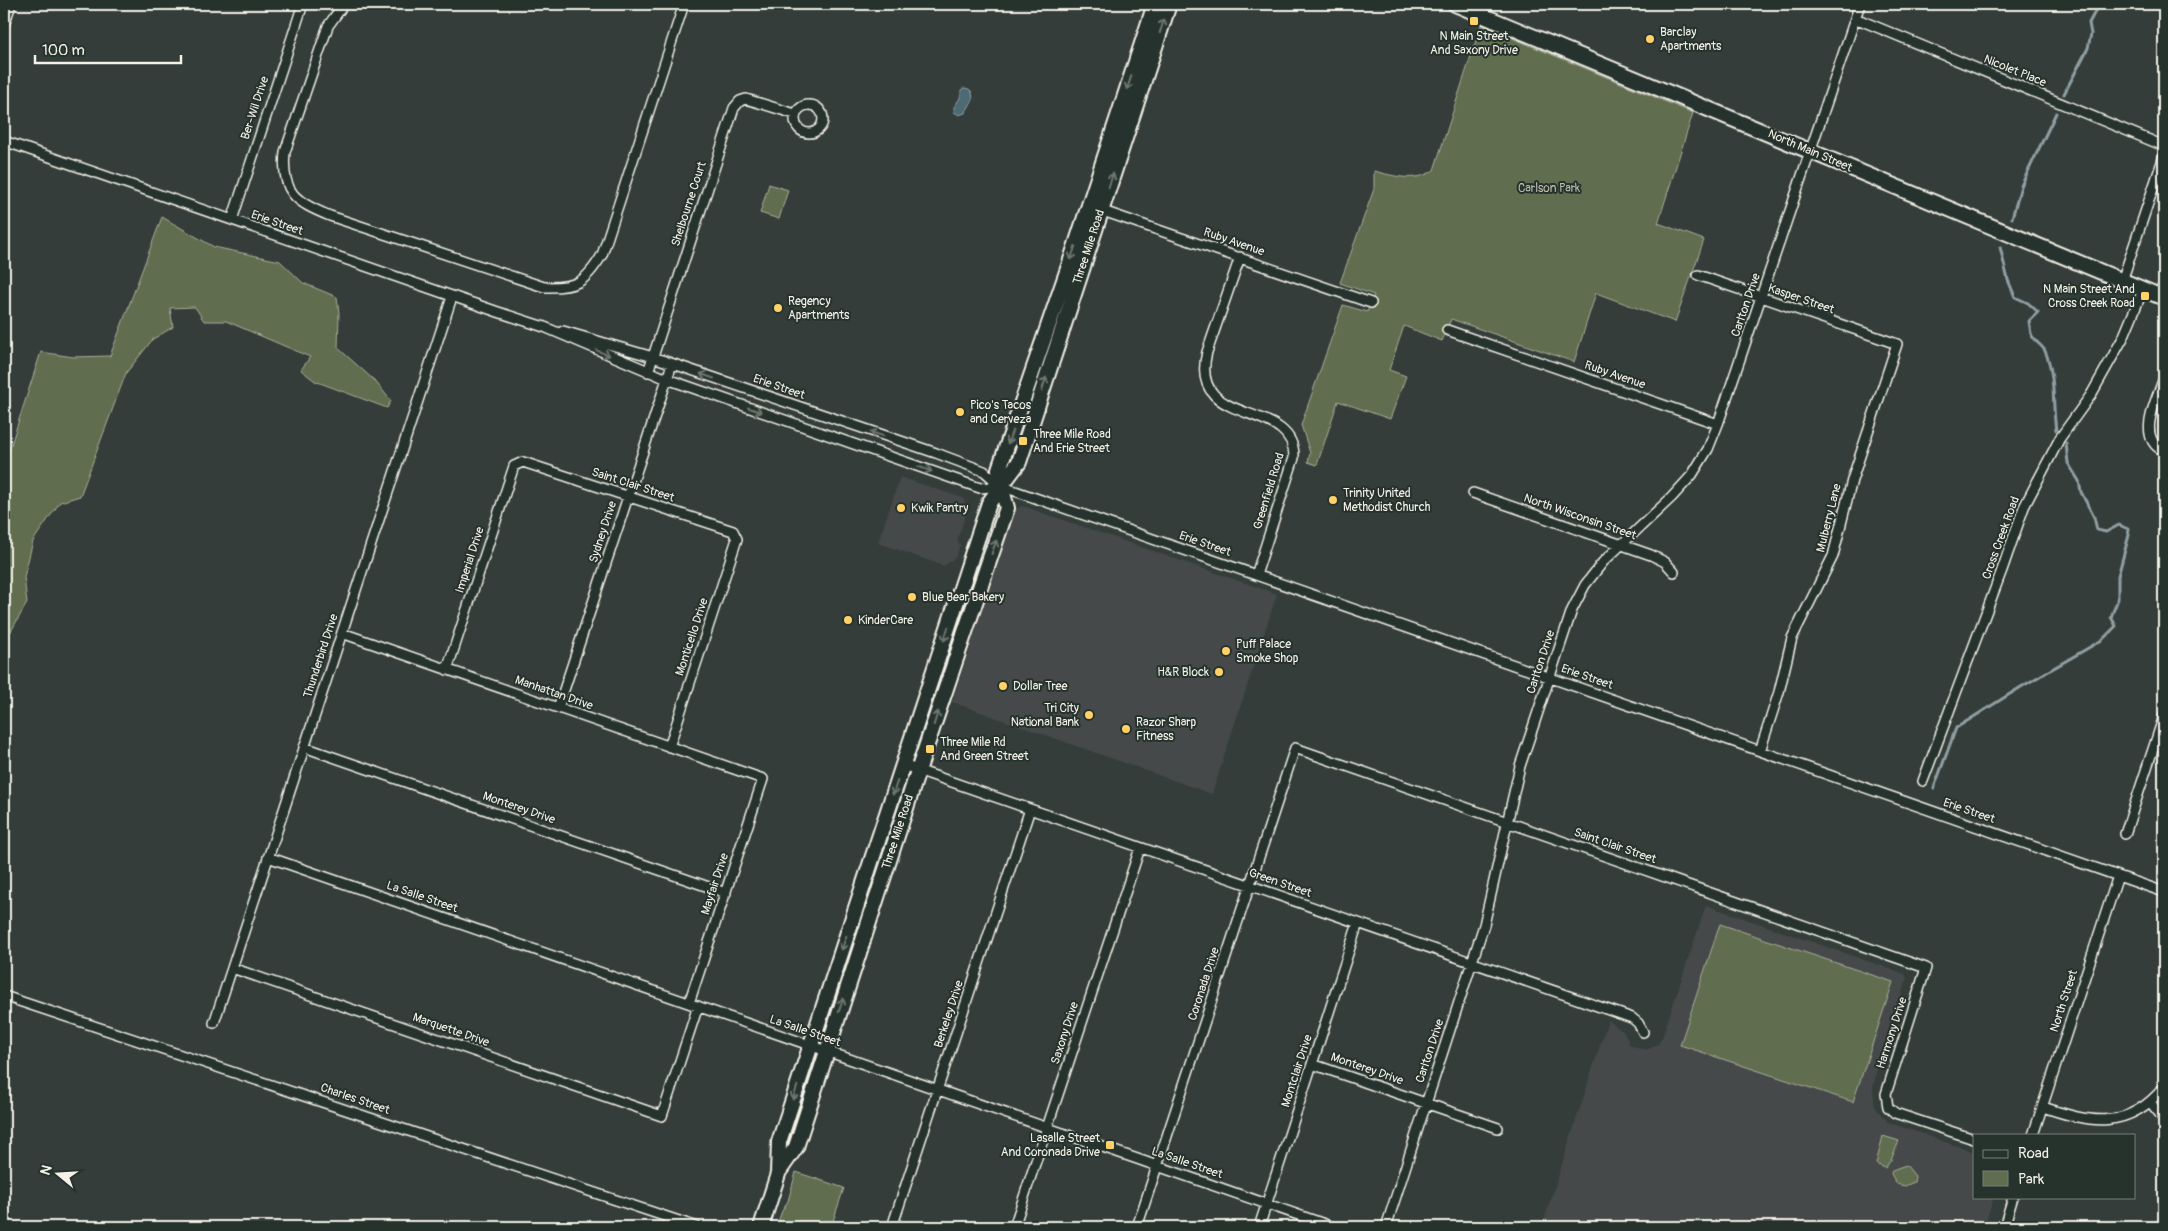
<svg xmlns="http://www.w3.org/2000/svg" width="2168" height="1231" font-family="Pangolin,sans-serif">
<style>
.built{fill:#45494a}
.green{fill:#606d4f;stroke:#aaaf9c}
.water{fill:#4e6973;stroke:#909fa2}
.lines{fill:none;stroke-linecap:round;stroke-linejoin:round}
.stream{stroke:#909fa2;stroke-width:3}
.street-casing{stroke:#f4f1e8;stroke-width:12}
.secondary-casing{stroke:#f4f1e8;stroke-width:18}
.street{stroke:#26332d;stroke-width:9}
.secondary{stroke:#26332d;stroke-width:14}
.oneway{stroke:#6e766e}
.poi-dot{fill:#ffd166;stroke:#26332d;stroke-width:2}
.labels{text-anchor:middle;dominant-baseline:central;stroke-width:4;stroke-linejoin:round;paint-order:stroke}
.poi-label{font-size:12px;fill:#f4f1e8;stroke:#26332d;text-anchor:start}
.street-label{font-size:12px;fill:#f4f1e8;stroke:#26332d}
.park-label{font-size:12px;fill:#b9bcab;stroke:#26332d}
</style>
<rect width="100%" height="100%" fill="#343d3a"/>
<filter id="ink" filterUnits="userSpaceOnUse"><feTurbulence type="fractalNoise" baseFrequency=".02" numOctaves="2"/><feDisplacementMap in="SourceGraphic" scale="10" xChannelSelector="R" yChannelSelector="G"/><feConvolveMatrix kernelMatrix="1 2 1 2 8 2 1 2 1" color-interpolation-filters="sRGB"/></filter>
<g filter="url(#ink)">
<path class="built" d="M 900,477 L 963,498 L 968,508 L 957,540 L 960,544 L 956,557 L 944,566 L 878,543 Z
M 1023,506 L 1277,594 L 1212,794 L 952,702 L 1015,509 Z
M 1706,905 L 1905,974 L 1907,979 L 1905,984 L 1876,1072 L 1873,1089 L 1875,1107 L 1888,1122 L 1974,1152 L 1974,1197 L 1994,1197 L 1984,1227 L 1542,1227 L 1608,1020 L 1624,1032 L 1630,1045 L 1642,1049 L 1649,1049 L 1658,1044 L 1663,1035 Z"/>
<path class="green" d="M 1481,25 L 1693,113 L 1658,223 L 1704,240 L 1675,322 L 1596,293 L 1574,362 L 1451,319 L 1442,341 L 1404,326 L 1389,370 L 1406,376 L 1390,419 L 1338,401 L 1317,465 L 1308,462 L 1310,453 L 1301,425 L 1343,305 L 1367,312 L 1374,295 L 1340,283 L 1374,189 L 1374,171 C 1394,176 1416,183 1434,170 Z
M 769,184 L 788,190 L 779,219 L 760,213 Z
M 162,217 L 214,247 L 280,261 L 303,283 L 337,297 L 339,313 L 338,348 L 375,381 L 391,401 L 387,408 L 315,381 L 301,370 L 310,357 L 226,321 L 204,321 L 195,307 L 170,308 L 173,327 L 153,339 L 126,373 L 80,496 L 60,502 L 33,541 L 24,577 L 27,603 L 6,640 L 4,640 L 4,466 L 41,352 L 73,357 L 110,356 Z
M 1720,924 L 1893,982 L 1853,1102 L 1680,1045 Z
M 1883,1136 L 1899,1141 L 1891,1160 L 1885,1168 L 1876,1164 Z
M 1906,1165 L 1915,1176 L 1914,1182 L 1905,1186 L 1897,1184 L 1891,1174 L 1892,1170 Z
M 796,1172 L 844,1188 L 831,1227 L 776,1227 L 782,1211 L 788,1201 Z"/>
<path class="water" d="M 964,88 L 969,89 L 972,92 L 973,100 L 965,113 L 959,115 L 954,112 L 954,107 L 960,98 L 961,90 Z"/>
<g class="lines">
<path class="stream" d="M 2064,94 L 2088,48 L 2091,34 L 2089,23 L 2099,4
M 2012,218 L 2021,186 L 2056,113
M 2000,247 L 2008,280 L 2015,297 L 2028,303 L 2038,312 L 2029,321 C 2030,326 2030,332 2032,336 C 2035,342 2042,345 2045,351 C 2056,376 2052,404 2056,430
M 1934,788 L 1956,728 L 2021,687 L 2102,640 L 2116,626 L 2111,617 L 2118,599 L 2118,576 L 2129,535 L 2128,529 L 2119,525 L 2106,532 L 2097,530 L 2094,517 L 2081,492 L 2079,481 L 2068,463 L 2066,443"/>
<defs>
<path id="street" d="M 341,8 L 328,26 L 285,152 C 281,192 295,202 330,216 L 544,287 C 576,288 585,283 602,255 L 684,4
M 1855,18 L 2164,146
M 4,25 L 11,4
M795 119a14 14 0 1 1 28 0a14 14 0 1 1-28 0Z
M 4,141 L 498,312 L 547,328
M 1097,209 L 1371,303
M 232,220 L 303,4
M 1240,257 L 1207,352 C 1187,430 1296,398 1294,458 L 1256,575
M 1698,275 L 1897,344 L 1852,480 L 1833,556 L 1792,638 L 1779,692 L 1760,751
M 2122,281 L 2164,156
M 542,326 L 667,379 L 980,488 L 1001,486 L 2164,892
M 1447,330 L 1718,424
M 563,331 L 653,357 L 936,453 L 984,471 L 1001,486
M 648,372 L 734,108 L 740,101 L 746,99 L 795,114
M 2164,378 C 2157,399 2135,438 2164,451
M 1473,493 L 1651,555 L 1665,562 L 1674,572
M 342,633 L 763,779 L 689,1003
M 447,670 L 514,466 L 523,462 L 733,531 L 737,539 L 669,747
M 558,708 L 672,364
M 304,747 L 726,893
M 903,765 L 1632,1018 L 1638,1023 L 1643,1032
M 1923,781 L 2002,570 L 2024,507 L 2060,438 L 2091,395 L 2123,338 L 2143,290
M 2125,834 L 2164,716
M 268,857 L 1333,1227
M 232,968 L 662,1116 L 698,1006
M 4,996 L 697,1227
M 214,1023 L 452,297
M 1312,1064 L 1498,1128
M 2150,1102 L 2164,1119
M 2043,1107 C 2090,1123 2128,1131 2164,1087
M 2033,1135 L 2118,876
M 892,1227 L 1030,809
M 1014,1227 L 1140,848
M 1137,1227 L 1295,748 L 1926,968 L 1886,1094 L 1888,1107 L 1895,1113 L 1974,1139
M 1259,1227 L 1358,923
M 1386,1227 L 1484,925 L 1520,766 L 1572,610 L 1585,585 L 1603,562 L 1672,497 L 1692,475 L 1708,449 L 1718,424 L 1860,4
M 2004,1227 L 2013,1197"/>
<path id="secondary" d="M 1155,4 L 1071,260 L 999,469 L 1001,486 L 1019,462 L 1169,4
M 1455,4 L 2164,298
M 778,1173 L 796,1147 L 918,771 L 1007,508 L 1001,486
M 761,1227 L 778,1174 L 779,1142 L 989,503 L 1001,486"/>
</defs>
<use href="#street" class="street-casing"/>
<use href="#secondary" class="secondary-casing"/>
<use href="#street" class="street"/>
<use href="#secondary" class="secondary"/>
</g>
<defs><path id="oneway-shaft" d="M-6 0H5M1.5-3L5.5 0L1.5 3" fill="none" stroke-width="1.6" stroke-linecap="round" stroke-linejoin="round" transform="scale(1.25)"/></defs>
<g class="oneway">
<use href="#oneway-shaft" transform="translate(1162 26) rotate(-72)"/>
<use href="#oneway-shaft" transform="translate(1129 83) rotate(109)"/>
<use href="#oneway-shaft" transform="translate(1111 180) rotate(-72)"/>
<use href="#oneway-shaft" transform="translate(1073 253) rotate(108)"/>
<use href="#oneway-shaft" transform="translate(603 353) rotate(22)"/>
<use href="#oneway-shaft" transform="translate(707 376) rotate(-161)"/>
<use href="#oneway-shaft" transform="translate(1044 384) rotate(-72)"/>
<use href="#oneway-shaft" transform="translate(755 410) rotate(19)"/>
<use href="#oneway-shaft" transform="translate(877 434) rotate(-161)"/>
<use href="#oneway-shaft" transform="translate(1010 437) rotate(109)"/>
<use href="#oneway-shaft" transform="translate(925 469) rotate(19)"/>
<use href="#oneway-shaft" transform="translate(994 547) rotate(-71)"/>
<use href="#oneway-shaft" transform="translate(946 634) rotate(108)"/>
<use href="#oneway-shaft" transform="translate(936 718) rotate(-72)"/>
<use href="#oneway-shaft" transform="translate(895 788) rotate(108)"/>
<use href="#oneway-shaft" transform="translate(844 943) rotate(108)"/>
<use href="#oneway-shaft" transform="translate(841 1005) rotate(-72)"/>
<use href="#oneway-shaft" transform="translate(795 1093) rotate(108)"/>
</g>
</g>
<g class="poi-dot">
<rect x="1469" y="16" width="10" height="10" rx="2.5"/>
<circle cx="1650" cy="39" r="5"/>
<rect x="2140" y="291" width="10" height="10" rx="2.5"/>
<circle cx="778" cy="308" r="5"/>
<circle cx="960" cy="412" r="5"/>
<rect x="1018" y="436" width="10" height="10" rx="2.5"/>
<circle cx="1333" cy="500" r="5"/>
<circle cx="901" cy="508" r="5"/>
<circle cx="912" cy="597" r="5"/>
<circle cx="848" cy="620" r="5"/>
<circle cx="1226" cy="651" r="5"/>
<circle cx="1219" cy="672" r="5"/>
<circle cx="1003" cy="686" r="5"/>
<circle cx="1089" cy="715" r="5"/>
<circle cx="1126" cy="729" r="5"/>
<rect x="925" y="744" width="10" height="10" rx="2.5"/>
<rect x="1105" y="1140" width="10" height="10" rx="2.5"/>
</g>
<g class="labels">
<g class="poi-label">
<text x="1660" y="32">Barclay<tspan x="1660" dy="14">Apartments</tspan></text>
<text x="1474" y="36" text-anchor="middle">N Main Street<tspan x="1474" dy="14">And Saxony Drive</tspan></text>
<text x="2135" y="289" text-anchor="end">N Main Street And<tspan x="2135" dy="14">Cross Creek Road</tspan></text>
<text x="788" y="301">Regency<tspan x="788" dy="14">Apartments</tspan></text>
<text x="970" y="405">Pico's Tacos<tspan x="970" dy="14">and Cerveza</tspan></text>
<text x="1033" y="434">Three Mile Road<tspan x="1033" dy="14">And Erie Street</tspan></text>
<text x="1343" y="493">Trinity United<tspan x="1343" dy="14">Methodist Church</tspan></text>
<text x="911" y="508">Kwik Pantry</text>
<text x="922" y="597">Blue Bear Bakery</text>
<text x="858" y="620">KinderCare</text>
<text x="1236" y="644">Puff Palace<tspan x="1236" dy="14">Smoke Shop</tspan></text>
<text x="1209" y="672" text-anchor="end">H&amp;R Block</text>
<text x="1013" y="686">Dollar Tree</text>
<text x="1079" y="708" text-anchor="end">Tri City<tspan x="1079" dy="14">National Bank</tspan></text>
<text x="1136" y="722">Razor Sharp<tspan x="1136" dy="14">Fitness</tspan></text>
<text x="940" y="742">Three Mile Rd<tspan x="940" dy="14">And Green Street</tspan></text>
<text x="1100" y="1138" text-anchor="end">Lasalle Street<tspan x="1100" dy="14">And Coronada Drive</tspan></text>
</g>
<g class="street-label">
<text transform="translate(2015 71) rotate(22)">Nicolet Place</text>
<text transform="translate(255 108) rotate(-72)">Ber-Wil Drive</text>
<text transform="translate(1810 151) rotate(23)">North Main Street</text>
<text transform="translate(689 204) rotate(-72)">Shelbourne Court</text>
<text transform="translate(277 223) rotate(19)">Erie Street</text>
<text transform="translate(1234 242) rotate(19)">Ruby Avenue</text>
<text transform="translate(1089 247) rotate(-72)">Three Mile Road</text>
<text transform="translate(1801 299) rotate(19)">Kasper Street</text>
<text transform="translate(1746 305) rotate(-71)">Carlton Drive</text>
<text transform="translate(1615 375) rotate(19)">Ruby Avenue</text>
<text transform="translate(779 387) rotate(19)">Erie Street</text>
<text transform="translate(633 485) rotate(18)">Saint Clair Street</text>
<text transform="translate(1269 491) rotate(-73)">Greenfield Road</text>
<text transform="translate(1580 517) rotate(19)">North Wisconsin Street</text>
<text transform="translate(1829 518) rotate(-76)">Mulberry Lane</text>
<text transform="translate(603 532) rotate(-72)">Sydney Drive</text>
<text transform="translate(2001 538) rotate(-70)">Cross Creek Road</text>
<text transform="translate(1205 544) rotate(19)">Erie Street</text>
<text transform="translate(470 560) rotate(-72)">Imperial Drive</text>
<text transform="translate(692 637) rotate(-72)">Monticello Drive</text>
<text transform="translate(321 656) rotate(-72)">Thunderbird Drive</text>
<text transform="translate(1541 662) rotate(-72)">Carlton Drive</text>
<text transform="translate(1587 677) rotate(19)">Erie Street</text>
<text transform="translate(554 693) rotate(19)">Manhattan Drive</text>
<text transform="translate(519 808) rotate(19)">Monterey Drive</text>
<text transform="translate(1969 811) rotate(19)">Erie Street</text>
<text transform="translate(898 832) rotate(-72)">Three Mile Road</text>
<text transform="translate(1615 846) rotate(19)">Saint Clair Street</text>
<text transform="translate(1280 883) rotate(19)">Green Street</text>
<text transform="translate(715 884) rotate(-72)">Mayfair Drive</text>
<text transform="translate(422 897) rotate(19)">La Salle Street</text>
<text transform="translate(1204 984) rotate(-72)">Coronada Drive</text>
<text transform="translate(2064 1001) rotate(-72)">North Street</text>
<text transform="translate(949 1014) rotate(-72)">Berkeley Drive</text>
<text transform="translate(451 1030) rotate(19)">Marquette Drive</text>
<text transform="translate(805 1031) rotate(19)">La Salle Street</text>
<text transform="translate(1065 1033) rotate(-72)">Saxony Drive</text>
<text transform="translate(1892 1033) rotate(-72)">Harmony Drive</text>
<text transform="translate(1430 1051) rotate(-72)">Carlton Drive</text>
<text transform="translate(1367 1069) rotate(19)">Monterey Drive</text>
<text transform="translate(1297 1071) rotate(-72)">Montclair Drive</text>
<text transform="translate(355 1099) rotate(19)">Charles Street</text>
<text transform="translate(1187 1163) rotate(19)">La Salle Street</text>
</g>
<g class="park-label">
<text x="1549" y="188">Carlson Park</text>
</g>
</g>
<rect width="2168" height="1231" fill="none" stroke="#26332d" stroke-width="20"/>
<rect x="10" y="10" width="2148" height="1211" fill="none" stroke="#f4f1e8" stroke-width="2" filter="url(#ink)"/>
<rect x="1973" y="1134" width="162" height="65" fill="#26332d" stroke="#787f78"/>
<rect x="1983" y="1150" width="25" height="8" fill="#26332d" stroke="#787f78"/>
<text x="2018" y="1158" font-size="15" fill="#f4f1e8">Road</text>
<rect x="1983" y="1171" width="25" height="15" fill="#606d4f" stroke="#787f78"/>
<text x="2018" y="1184" font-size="15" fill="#f4f1e8">Park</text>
<g transform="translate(58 1174) rotate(288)" stroke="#26332d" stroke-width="4" paint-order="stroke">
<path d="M0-4L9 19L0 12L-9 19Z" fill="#f4f1e8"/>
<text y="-8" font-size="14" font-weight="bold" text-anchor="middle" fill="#f4f1e8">N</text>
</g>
<path d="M35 55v8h146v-8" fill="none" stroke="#f4f1e8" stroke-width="2.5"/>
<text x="42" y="55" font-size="15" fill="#f4f1e8" stroke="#26332d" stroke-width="4" paint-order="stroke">100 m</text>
</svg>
